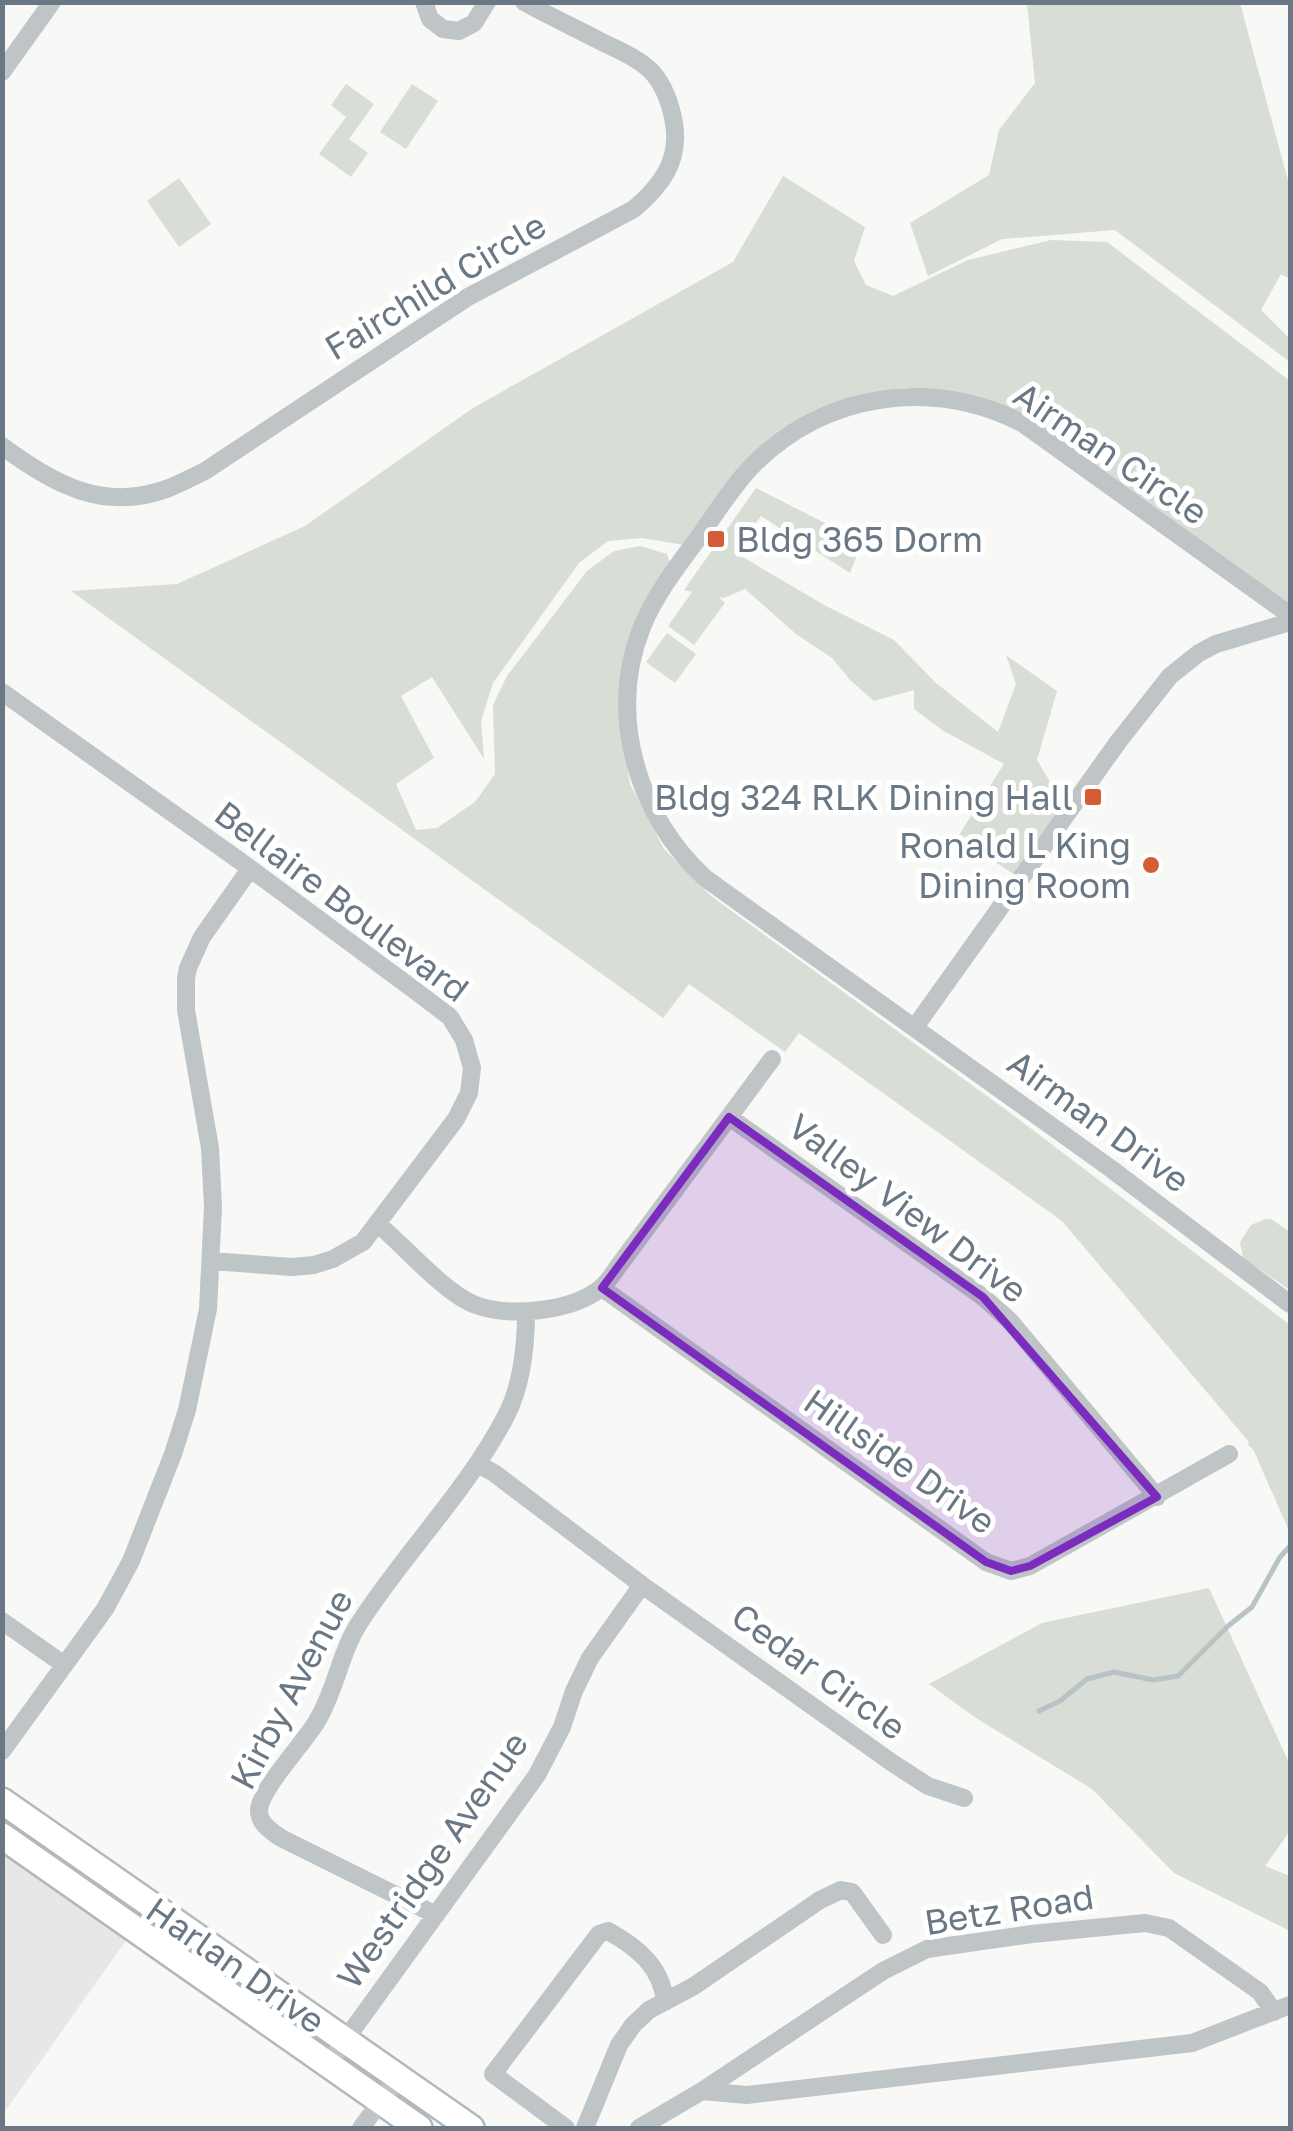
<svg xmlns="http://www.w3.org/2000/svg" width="1293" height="2131" font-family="'Golos Text',sans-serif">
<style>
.built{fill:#e6e7e6}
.green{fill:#d8ddd5}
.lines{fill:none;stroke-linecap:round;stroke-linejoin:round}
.stream{stroke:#b8c3c6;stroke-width:5}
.primary-casing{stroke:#b3b8bb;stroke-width:30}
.street{stroke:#bfc4c7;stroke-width:18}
.primary{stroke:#fff;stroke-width:25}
.marked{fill:#7b2cbf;fill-opacity:0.2;stroke:#7b2cbf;stroke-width:8;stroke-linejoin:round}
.poi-dot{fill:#d65c37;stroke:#fff;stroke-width:4}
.labels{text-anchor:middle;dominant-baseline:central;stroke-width:10;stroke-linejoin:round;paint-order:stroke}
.street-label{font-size:35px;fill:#697884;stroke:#fff}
.poi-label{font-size:35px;fill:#697884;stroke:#fff;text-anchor:end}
</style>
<rect width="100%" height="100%" fill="#f8f8f6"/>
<path class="built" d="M 3,1845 L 130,1935 L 3,2114 Z"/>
<path class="green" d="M 1027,3 L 1240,3 L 1290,188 L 1290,279 L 1281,274 L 1261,310 L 1290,339 L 1290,362 L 1115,230 L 1002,239 L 928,276 L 910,223 L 989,175 L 999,130 L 1035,83 Z
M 346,84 L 374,104 L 349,139 L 368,153 L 351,177 L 319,154 L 346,117 L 331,105 Z
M 412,84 L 438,101 L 406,149 L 380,132 Z
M 783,176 L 865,227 L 854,261 L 866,285 L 893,296 L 968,260 L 1051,240 L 1107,242 L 1290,381 L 1290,605 L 1045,430 L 998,404 L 959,394 L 902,388 L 840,402 L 795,423 L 684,545 L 642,538 L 608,541 L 579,563 L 493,683 L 481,721 L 484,759 L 432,677 L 401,696 L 434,758 L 396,784 L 416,830 L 437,828 L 475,802 L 495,774 L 493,705 L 507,676 L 587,571 L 614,551 L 640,546 L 667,554 L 670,563 L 632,633 L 618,709 L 630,784 L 664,849 L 711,896 L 1009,1112 L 1290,1325 L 1290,1533 L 1253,1449 L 1248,1445 L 1249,1442 L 1062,1221 L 799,1033 L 785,1052 L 689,984 L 663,1018 L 71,591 L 177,584 L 305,526 L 473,408 L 733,262 Z
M 179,178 L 211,224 L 179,247 L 147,201 Z
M 756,488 L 862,542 L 850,573 L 761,516 L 734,552 L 826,606 L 894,640 L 936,683 L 998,732 L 1016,684 L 1006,655 L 1057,691 L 1037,760 L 1063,804 L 1014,874 L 957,838 L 1004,764 L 942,730 L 914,709 L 914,690 L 874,701 L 851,681 L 832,658 L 796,634 L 745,589 L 724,598 L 719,597 L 725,603 L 694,645 L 668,626 L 692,592 L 684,590 Z
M 667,633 L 696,654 L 675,683 L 646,662 Z
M 1265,1219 L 1271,1219 L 1290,1232 L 1290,1290 L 1243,1258 L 1240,1242 L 1251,1225 Z
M 1209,1588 L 1290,1765 L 1290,1831 L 1265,1866 L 1290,1876 L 1290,1931 L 1174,1873 L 1092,1789 L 976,1718 L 929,1684 L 1042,1623 Z"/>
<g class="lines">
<path class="stream" d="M 1039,1711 L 1060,1701 L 1087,1679 L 1114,1672 L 1153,1680 L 1178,1676 L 1228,1626 L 1252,1607 L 1280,1557 L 1290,1546"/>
<defs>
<path id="primary" d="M 2,1801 L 471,2128
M 2,1836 L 419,2128"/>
</defs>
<use href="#primary" class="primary-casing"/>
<path class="street" d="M 424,2 L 430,19 L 443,29 L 459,31 L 474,23 L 487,2
M 2,72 L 52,2
M 2,446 C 54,484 103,513 169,488 C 181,483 193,477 205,471 L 468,297 L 634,209 C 662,185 680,161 674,123 C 671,106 664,86 653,73 C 639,58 618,50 600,41 C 575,28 549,16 524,2
M 1290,615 L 1022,423 C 932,378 827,392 754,464 C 733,485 716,513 699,537 C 678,565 655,595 642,627 C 607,715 637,815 705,878 L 1110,1168 L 1290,1304
M 2,692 L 240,861 L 417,992 L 450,1017 L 464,1040 L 472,1068 L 469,1093 L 456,1119 L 363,1242 L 333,1259 L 314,1265 L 292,1267 L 211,1261
M 915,1027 L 1118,742 L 1170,676 L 1199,653 L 1216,644 L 1290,622
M 729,1117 L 983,1297 L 1010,1321 L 1157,1497
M 378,1224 C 404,1246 443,1291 473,1304 C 508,1318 571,1312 601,1288 C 608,1282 614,1272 620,1264 L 772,1059
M 602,1288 L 986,1562 L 1011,1571 L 1030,1566 L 1229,1454
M 478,1464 L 494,1473 L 642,1585 L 891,1762 L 928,1786 L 964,1798
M 2,1621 L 63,1664
M 2,1751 L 105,1609 L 131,1561 L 173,1454 L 187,1410 L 208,1309 L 213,1207 L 210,1148 L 186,1010 L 186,978 L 188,968 L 202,937 L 250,869
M 436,1915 L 281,1838 C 271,1831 259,1824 259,1810 C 260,1789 305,1742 317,1721 C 336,1690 340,1652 360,1622 C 405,1552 467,1491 506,1416 C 522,1385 526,1347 526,1312
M 327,2065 L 537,1775 L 562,1727 L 574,1691 L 590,1658 L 642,1585
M 702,2091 L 883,1971 L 927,1949 L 1032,1934 L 1145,1923 L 1169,1928 L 1260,1992 L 1274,2012
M 361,2128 L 398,2078
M 566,2128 L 493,2074 L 599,1934 L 608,1931 C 637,1947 662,1967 665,2002
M 585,2128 L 619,2045 L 633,2025 L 649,2010 L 694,1986 L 820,1900 L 841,1890 L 852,1892 L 883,1935
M 639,2128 L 702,2091 L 747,2095 L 1192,2043 L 1290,2005"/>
<use href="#primary" class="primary"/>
</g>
<path class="marked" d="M 729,1117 L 983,1297 L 1157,1497 L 1030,1566 L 1011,1571 L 986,1562 L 602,1288 Z"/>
<g class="poi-dot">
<rect x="706" y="529" width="20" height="20" rx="5"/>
<rect x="1083" y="787" width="20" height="20" rx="5"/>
<circle cx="1151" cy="865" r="10"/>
</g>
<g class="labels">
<g class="street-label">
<text transform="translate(435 286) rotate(-31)">Fairchild Circle</text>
<text transform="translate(1111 453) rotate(34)">Airman Circle</text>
<text transform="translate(342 901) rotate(37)">Bellaire Boulevard</text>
<text transform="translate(1099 1121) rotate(36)">Airman Drive</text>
<text transform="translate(908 1208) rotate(37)">Valley View Drive</text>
<text transform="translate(900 1461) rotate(35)">Hillside Drive</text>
<text transform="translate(819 1671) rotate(36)">Cedar Circle</text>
<text transform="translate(291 1689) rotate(-62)">Kirby Avenue</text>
<text transform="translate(432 1860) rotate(-55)">Westridge Avenue</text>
<text transform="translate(1009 1909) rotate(-9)">Betz Road</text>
<text transform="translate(236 1965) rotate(35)">Harlan Drive</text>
</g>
<g class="poi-label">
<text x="736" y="539" text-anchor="start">Bldg 365 Dorm</text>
<text x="1073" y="797">Bldg 324 RLK Dining Hall</text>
<text x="1131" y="845">Ronald L King<tspan x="1131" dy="40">Dining Room</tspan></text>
</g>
</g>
<rect width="1293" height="2131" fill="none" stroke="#697884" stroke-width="10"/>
</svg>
